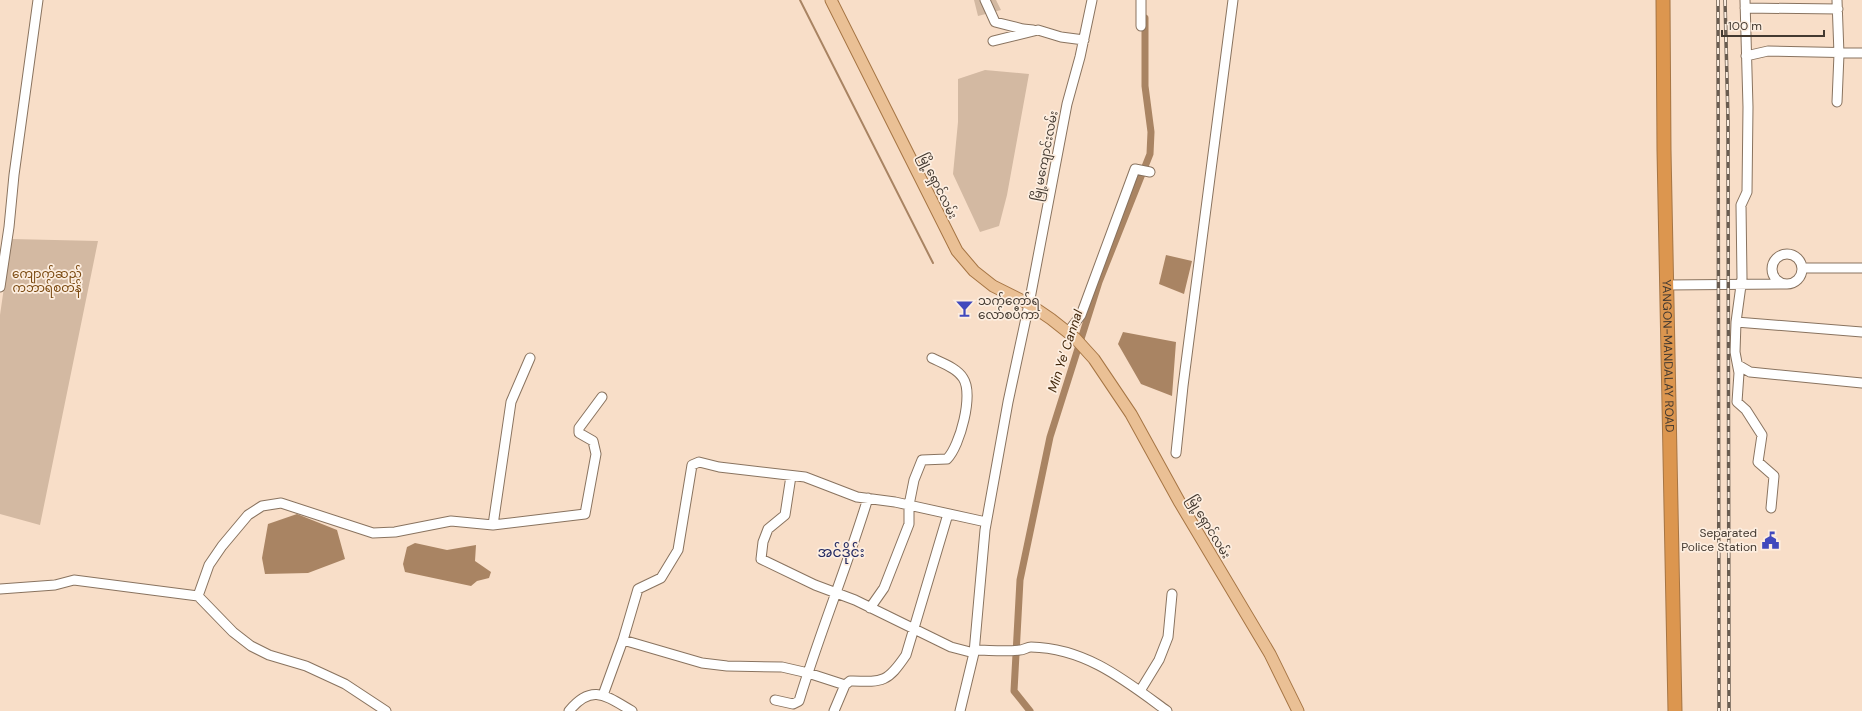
<svg xmlns="http://www.w3.org/2000/svg" width="1862" height="711" font-family="'DM Sans','Noto Sans Myanmar',sans-serif">
<style>
.green{fill:#d3b9a2}
.water{fill:#a98463}
.lines{fill:none;stroke-linecap:round;stroke-linejoin:round}
.stream{stroke:#a98463;stroke-width:2}
.canal{stroke:#a98463;stroke-width:7}
.minor-casing{stroke:#89735f;stroke-width:11}
.major-casing{stroke:#a67544;stroke-width:13}
.highway-casing{stroke:#a67544;stroke-width:15}
.minor{stroke:#fff;stroke-width:9}
.major{stroke:#eac095;stroke-width:11}
.highway{stroke:#dc964f;stroke-width:13}
.rail-casing{stroke:#695c50;stroke-width:3.5}
.rail{stroke:#fdeee0;stroke-width:2;stroke-dasharray:6;stroke-linecap:butt}
.labels{text-anchor:middle;dominant-baseline:central;stroke-width:3.5;stroke-linejoin:round;paint-order:stroke}
.street-label{font-size:12px;fill:#433930;stroke:#fdeee0}
.park-label{font-size:12px;fill:#7a4910;stroke:#fdeee0}
.poi-label{font-size:12px;fill:#433930;stroke:#fdeee0;text-anchor:start}
.water-label{font-size:13px;font-style:italic;fill:#41260a;stroke:#fdeee0}
.quarter-label{font-size:14px;fill:#212861;stroke:#fdeee0}
</style>
<rect width="100%" height="100%" fill="#f8dec8"/>
<path class="green" d="M 974,0 L 996,0 L 1001,10 L 978,16 Z
M 985,70 L 1029,74 L 1007,195 L 999,226 L 980,232 L 953,174 L 958,122 L 958,79 Z
M 11,239 L 98,241 L 40,525 L 0,514 L 0,315 Z"/>
<path class="water" d="M 1166,255 L 1192,261 L 1184,294 L 1159,284 Z
M 1123,332 L 1176,342 L 1172,396 L 1141,384 L 1118,344 Z
M 297,514 L 337,530 L 345,559 L 308,573 L 265,574 L 262,558 L 268,524 Z
M 415,543 L 447,550 L 476,545 L 475,561 L 491,572 L 489,578 L 477,581 L 471,586 L 405,572 L 403,564 L 407,547 Z"/>
<g class="lines">
<path class="stream" d="M 800,0 L 933,263"/>
<path class="canal" d="M 1030,711 L 1014,691 L 1020,580 L 1050,437 L 1099,282 L 1150,154 L 1151,132 L 1145,86 L 1145,18"/>
<defs>
<path id="minor" d="M 985,0 L 995,22 L 1023,29 L 1033,30
M 1141,0 L 1141,26
M 1745,0 L 1748,107 L 1747,192 L 1741,205 L 1742,278 L 1736,322 L 1735,352 L 1739,373 L 1737,402 L 1746,410 L 1762,435 L 1758,462 L 1774,476 L 1771,508
M 1745,8 L 1838,9
M 993,41 L 1038,30 L 1061,37 L 1084,40
M 1746,56 L 1768,51 L 1862,53
M 1837,102 L 1839,54 L 1837,0
M1772 269a15 15 0 1 1 30 0a15 15 0 1 1-30 0Z
M 1802,268 L 1862,268
M 1667,285 L 1787,284
M 0,287 L 9,227 L 14,175 L 38,0
M 1736,322 L 1862,332
M 1068,332 L 1081,315 L 1135,169 L 1150,172
M 1738,365 L 1750,372 L 1862,383
M 1176,453 L 1183,386 L 1233,0
M 791,476 L 785,515 L 768,529 L 763,542 L 761,559 L 815,585 L 855,600 L 951,647 L 974,653
M 493,525 L 511,402 L 530,358
M 0,589 L 55,585 L 74,580 L 198,596 L 233,632 L 251,646 L 269,655 L 306,666 L 345,684 L 386,711
M 198,596 L 209,565 L 222,546 L 248,515 L 262,506 L 281,503 L 373,533 L 395,532 L 451,521 L 493,525 L 585,514 L 596,454 L 593,441 L 579,433 L 579,428 L 602,397
M 870,608 L 884,588 L 909,524 L 909,505 L 914,480 L 922,460 L 947,459 C 960,446 974,394 963,378 C 957,368 942,363 932,358
M 623,640 L 702,663 L 727,666 L 782,667 L 808,673 L 845,685
M 974,650 C 989,650 1005,652 1020,650 C 1024,650 1027,647 1031,647 C 1086,648 1126,681 1167,711
M 1140,691 L 1159,660 L 1168,637 L 1172,594
M 603,695 L 623,640 L 638,589 L 661,578 L 678,550 L 692,465 L 699,462 L 719,467 L 805,477 L 857,497 L 895,502 L 986,522
M 775,700 L 793,704 L 799,701 C 820,632 847,567 868,498
M 569,711 C 592,683 606,696 632,711
M 834,711 L 845,685 L 850,681 C 883,682 887,683 906,655 L 948,514
M 960,711 L 974,653 L 985,530 L 1008,402 L 1029,304 L 1067,104 L 1080,57 L 1092,0"/>
<path id="major" d="M 831,0 L 957,251 L 974,271 L 993,286 L 1029,304 L 1051,319 L 1075,338 L 1094,359 L 1131,414 L 1180,503 L 1270,654 L 1298,711"/>
<g id="highway">
<path id="s1" d="M 1663,0 L 1664,150 L 1675,711"/>
</g>
</defs>
<use href="#minor" class="minor-casing"/>
<use href="#major" class="major-casing"/>
<use href="#highway" class="highway-casing"/>
<use href="#minor" class="minor"/>
<use href="#major" class="major"/>
<use href="#highway" class="highway"/>
<defs>
<path id="rail" d="M 1718,0 L 1719,711
M 1725,0 L 1728,120 L 1729,711"/>
</defs>
<use href="#rail" class="rail-casing"/>
<use href="#rail" class="rail"/>
</g>
<defs>
<symbol id="bar-bare" viewBox="-9 -9 18 18"><path d="M-6-5H6L.8 .8V4.5H3.5V6h-7V4.5H-.8V.8Z" fill="#4049bd" stroke="#fdeee0" stroke-width="2.5" paint-order="stroke"/></symbol>
<symbol id="civic-bare" viewBox="-9 -9 18 18"><path d="M-.6-6.5H3V-4.5H.6V-3L4-1V1h2V6H-6V1h2V-1L-.6-3ZM-1.2 2.5V6h2.4V2.5Z" fill="#4049bd" stroke="#fdeee0" stroke-width="2.5" paint-order="stroke"/></symbol>
</defs>
<g fill-rule="evenodd">
<use href="#bar-bare" x="952" y="296" width="25" height="25"/>
<use href="#civic-bare" x="1758" y="528" width="25" height="25"/>
</g>
<g class="labels">
<g class="street-label">
<text transform="translate(1045 156) rotate(-79)">မြို့မကျောင်းလမ်း</text>
<text transform="translate(938 186) rotate(64)">မြို့ရှောင်လမ်း</text>
<text stroke="none"><textPath href="#s1" startOffset="356">YANGON-MANDALAY ROAD</textPath></text>
<text transform="translate(1209 527) rotate(59)">မြို့ရှောင်လမ်း</text>
</g>
<g class="park-label">
<text x="47" y="274">ကျောက်ဆည်<tspan x="47" dy="14">ကဘာရ်စတန်</tspan></text>
</g>
<g class="poi-label">
<text x="978" y="301">သက်တော်ရ<tspan x="978" dy="14">လော်စပီကာ</tspan></text>
<text x="1757" y="533" text-anchor="end">Separated<tspan x="1757" dy="14">Police Station</tspan></text>
</g>
<g class="water-label">
<text transform="translate(1065 351) rotate(-72)">Min Ye' Cannal</text>
</g>
<g class="quarter-label">
<text x="841" y="552">အင်ဒိုင်း</text>
</g>
</g>
<path d="M1722 30v6h102v-6" fill="none" stroke="#433930" stroke-width="2"/>
<text x="1728" y="30" font-size="12" fill="#433930" stroke="#fdeee0" stroke-width="3" paint-order="stroke">100 m</text>
</svg>
